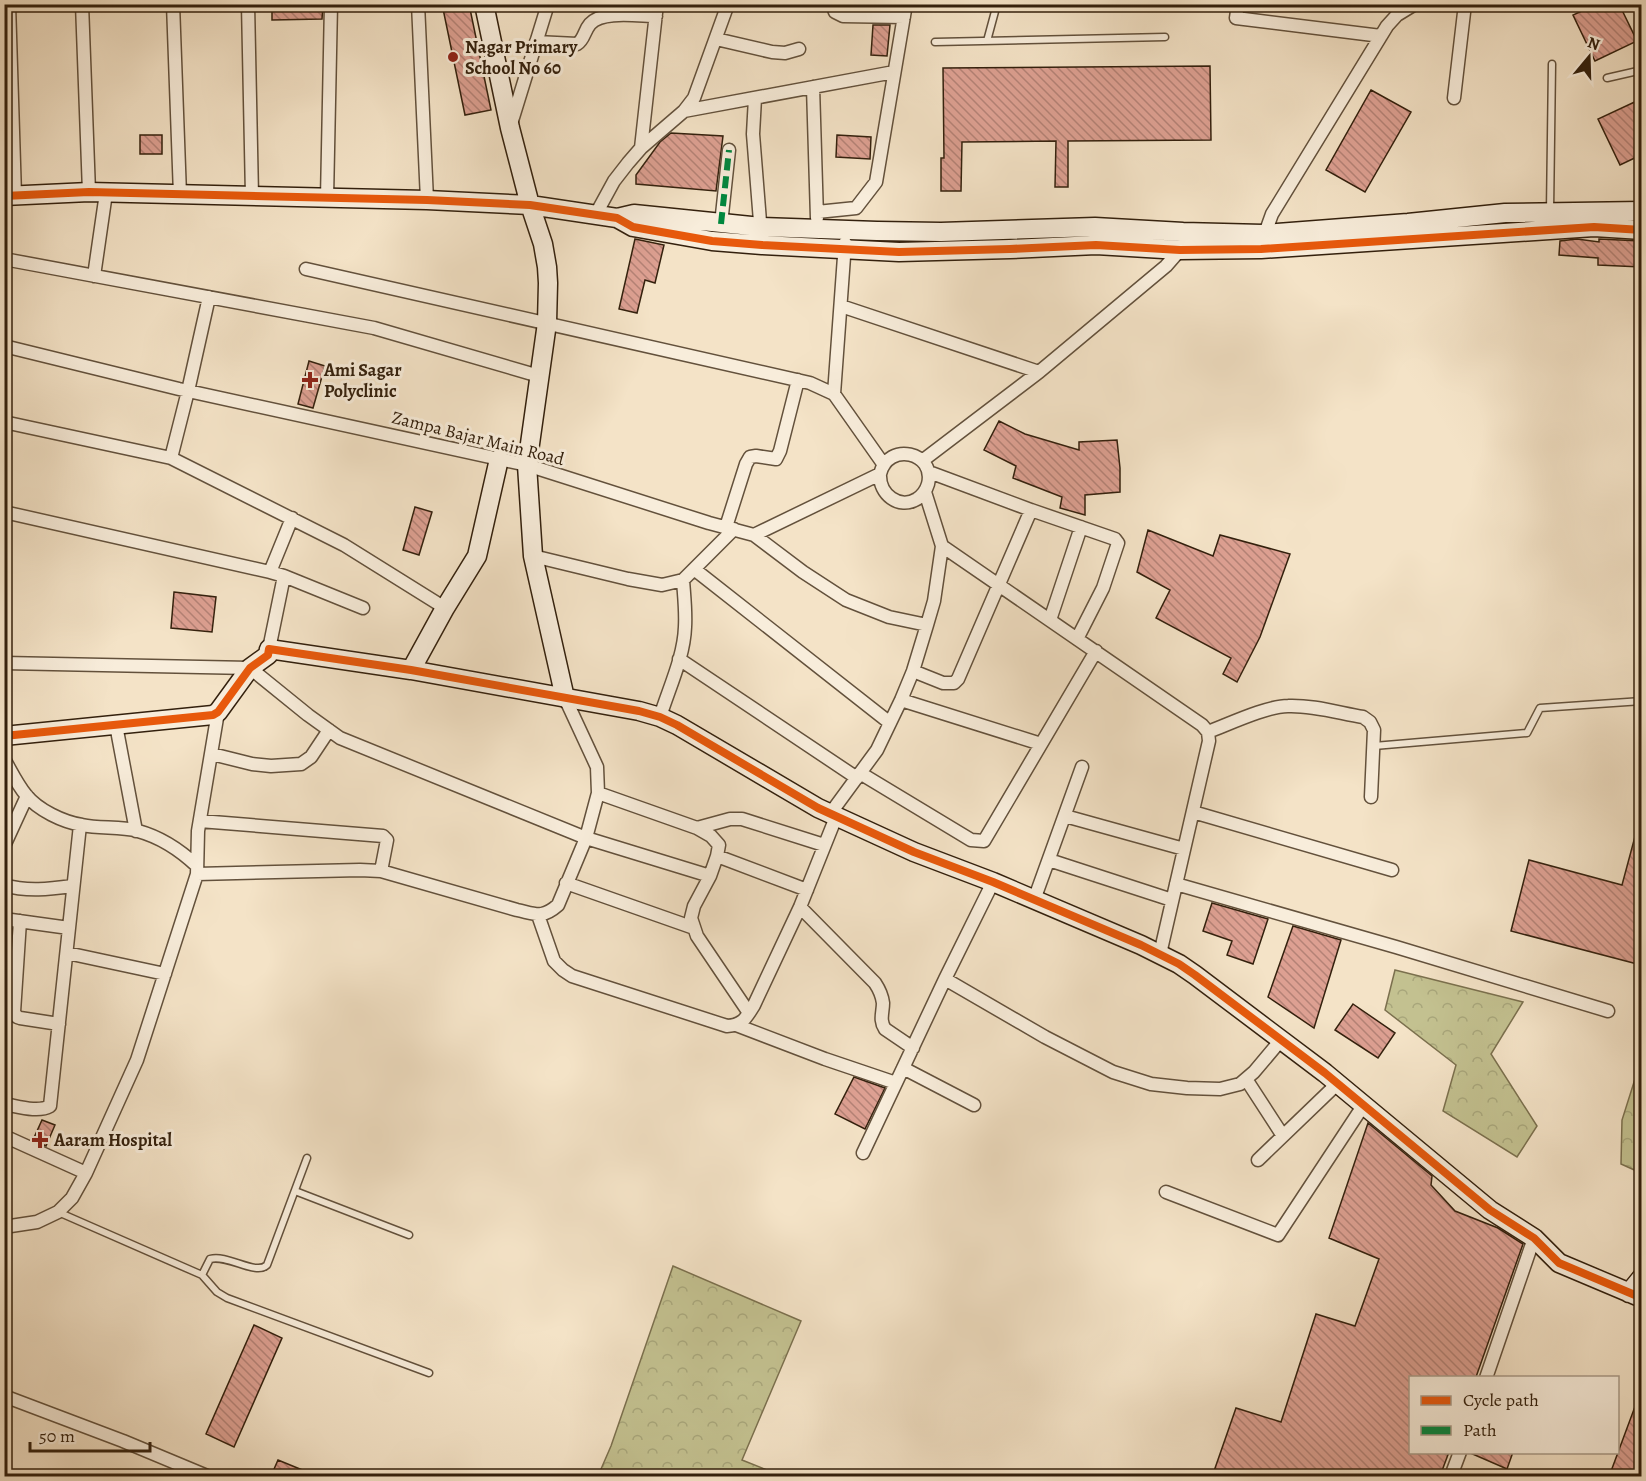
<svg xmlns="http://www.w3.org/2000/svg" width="1646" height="1481" font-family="Alegreya,serif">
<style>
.forest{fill:url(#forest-crowns);stroke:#7b704e;stroke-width:1.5}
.building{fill:url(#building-back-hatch);stroke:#33200d;stroke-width:1.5}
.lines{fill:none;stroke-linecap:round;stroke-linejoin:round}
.lane-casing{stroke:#63513c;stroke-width:9}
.street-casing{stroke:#63513c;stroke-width:15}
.secondary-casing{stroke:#33200d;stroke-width:21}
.lane{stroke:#f8eddb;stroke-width:6}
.street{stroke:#f8eddb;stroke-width:12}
.secondary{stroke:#f8eddb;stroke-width:18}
.quiet{stroke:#00873e;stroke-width:6;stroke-dasharray:12 6;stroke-linecap:butt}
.cycleway-casing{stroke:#f8eddb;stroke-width:11}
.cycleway{stroke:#e8590c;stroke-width:8}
.poi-dot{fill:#8f2418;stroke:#f8eddb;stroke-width:2}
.labels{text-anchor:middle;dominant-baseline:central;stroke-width:6;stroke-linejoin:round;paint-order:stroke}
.poi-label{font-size:18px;font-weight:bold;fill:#33200d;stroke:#f8eddb;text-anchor:start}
.street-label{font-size:18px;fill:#33200d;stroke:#f8eddb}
</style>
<defs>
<pattern id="forest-crowns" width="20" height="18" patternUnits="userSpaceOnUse" patternTransform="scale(1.5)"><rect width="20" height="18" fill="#c3c190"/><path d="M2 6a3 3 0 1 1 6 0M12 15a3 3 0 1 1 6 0" fill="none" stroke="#a8a67b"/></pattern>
<pattern id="building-back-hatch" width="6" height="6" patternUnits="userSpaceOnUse" patternTransform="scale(1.5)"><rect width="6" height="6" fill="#dda092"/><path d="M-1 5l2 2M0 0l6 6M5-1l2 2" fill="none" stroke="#b48276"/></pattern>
</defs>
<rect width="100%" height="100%" fill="#f4e3c7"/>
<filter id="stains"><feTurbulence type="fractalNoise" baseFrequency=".00333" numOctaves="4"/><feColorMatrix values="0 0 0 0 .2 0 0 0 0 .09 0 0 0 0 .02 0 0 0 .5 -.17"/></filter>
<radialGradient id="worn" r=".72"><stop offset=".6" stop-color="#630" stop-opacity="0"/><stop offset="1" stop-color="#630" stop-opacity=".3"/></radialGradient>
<path class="forest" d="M 1395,970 L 1523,1002 L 1491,1054 L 1537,1126 L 1517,1157 L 1443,1111 L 1456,1065 L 1385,1010 Z
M 1641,1060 L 1641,1173 L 1621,1164 L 1622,1120 Z
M 673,1266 L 801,1321 L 742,1460 L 782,1476 L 598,1476 L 611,1446 Z"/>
<path class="building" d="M 442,4 L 469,4 L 491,110 L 465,115 Z
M 1597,4 L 1619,4 L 1637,41 L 1595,61 L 1573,15 Z
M 323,5 L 322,19 L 272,20 L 272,6 Z
M 873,25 L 890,25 L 887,56 L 871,55 Z
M 1210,66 L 1211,140 L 1068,141 L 1068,187 L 1055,187 L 1056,141 L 962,142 L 961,191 L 941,191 L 941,158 L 944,158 L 943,68 Z
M 1371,90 L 1411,112 L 1365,192 L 1326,170 Z
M 1641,99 L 1641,155 L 1620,165 L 1598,119 Z
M 671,133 L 723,136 L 716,191 L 636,184 L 636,175 L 660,142 Z
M 140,135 L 162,135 L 162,154 L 140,154 Z
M 837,135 L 871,137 L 870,159 L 836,157 Z
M 635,239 L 664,245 L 655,283 L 645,280 L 637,313 L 619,309 Z
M 1577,239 L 1599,242 L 1599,239 L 1641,241 L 1641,267 L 1598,265 L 1598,258 L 1559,255 L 1560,241 Z
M 309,361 L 325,366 L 313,408 L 298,404 Z
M 999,421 L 1025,434 L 1079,450 L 1079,442 L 1117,440 L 1120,468 L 1120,492 L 1085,495 L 1085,515 L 1060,508 L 1062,497 L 1013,478 L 1016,466 L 984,450 Z
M 415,507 L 432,512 L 419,555 L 403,550 Z
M 1148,530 L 1213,556 L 1220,535 L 1290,554 L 1260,637 L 1237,682 L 1223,674 L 1231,658 L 1156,618 L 1170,590 L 1137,572 Z
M 174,592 L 216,597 L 212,632 L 171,628 Z
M 1637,829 L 1641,829 L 1641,965 L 1511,931 L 1529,860 L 1622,885 Z
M 1212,903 L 1268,919 L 1253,964 L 1227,955 L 1232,941 L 1203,931 Z
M 1293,926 L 1341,940 L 1314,1028 L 1268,997 Z
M 1353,1004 L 1395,1033 L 1378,1058 L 1335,1030 Z
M 854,1077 L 885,1088 L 865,1129 L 835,1114 Z
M 42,1120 L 55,1125 L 46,1146 L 33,1140 Z
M 1368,1123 L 1432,1176 L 1431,1185 L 1455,1211 L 1498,1228 L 1523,1244 L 1476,1377 L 1410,1377 L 1410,1452 L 1449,1452 L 1440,1476 L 1222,1476 L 1213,1474 L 1236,1408 L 1281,1422 L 1316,1314 L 1355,1326 L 1379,1259 L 1329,1238 Z
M 254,1325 L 282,1338 L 234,1447 L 206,1434 Z
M 1640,1393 L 1641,1394 L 1641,1476 L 1618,1476 L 1610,1474 Z
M 1468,1452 L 1513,1452 L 1507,1469 Z
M 278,1460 L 317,1476 L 271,1476 Z"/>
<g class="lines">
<defs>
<path id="lane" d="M 987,41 L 997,4
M 935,42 L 1165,37
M 1607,78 L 1642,70
M 1550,211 L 1552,64
M 1374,746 L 1527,733 L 1540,708 L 1642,701
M 295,1191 L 409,1235
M 58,1212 L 202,1275 L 217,1292 L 227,1298 L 429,1373
M 202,1275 L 210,1259 C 228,1254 256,1276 267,1265 L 307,1158
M 1453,1473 L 1464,1476"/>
<path id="street" d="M 9,4 L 15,196
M 82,4 L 89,192
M 173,4 L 180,195
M 248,4 L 252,196
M 418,4 L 427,200
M 832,4 L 835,12 L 843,16 L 904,17
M 1238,4 L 1236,18 L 1381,36
M 716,39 L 772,52 L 785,53 L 799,49
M 536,42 L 577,44 C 584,40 584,31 590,24 C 602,10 639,16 656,16
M 813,87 L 817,218
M 755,98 L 753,134 L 761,234
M 1454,98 L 1465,4
M 684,111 L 894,72
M 511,124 L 548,4
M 641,148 L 657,4
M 327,198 L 331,4
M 817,212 L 856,208 L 876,182 L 906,4
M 596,214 L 614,181 L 628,163 L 641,148 L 684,111 L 694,98 L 728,4
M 721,224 L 729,150
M 1263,239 L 1272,214 L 1387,26 L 1397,15 L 1415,4
M 4,259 L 374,328 L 539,376
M 306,269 L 810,383 L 834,394 L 884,465
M 94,276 L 106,193
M 841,306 L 1039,372
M 4,346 L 179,389 L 527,465 L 709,523 L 754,535 L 880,474 C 888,441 936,452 928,484 C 926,491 923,495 917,499 C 899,510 879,494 880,474
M 834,394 L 845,243
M 4,422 L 171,458 L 344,545 L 445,608
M 171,458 L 188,391 L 209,297
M 922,461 L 1039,372 L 1166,266 L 1180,250 L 1181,246
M 929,472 L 1031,510 L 1115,539 L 1118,543 L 1103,588 L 1077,639
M 4,512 L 270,572
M 726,527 L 746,464 L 750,457 L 756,456 L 776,459 L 780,451 L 798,380
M 754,535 L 803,572 L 846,600 L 889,617 L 927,625
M 942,546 L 1202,725 L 1208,732 L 1209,741 L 1160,954
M 533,556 L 628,579 L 662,585 L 683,580 L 734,529
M 694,569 L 890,723
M 284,576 L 363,608
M 1050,620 L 1081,527
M 269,649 L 284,576 L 270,572 L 292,518
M 679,659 L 857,778
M 4,663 L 250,668 L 308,715 L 340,738 L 586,838 L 710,876
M 913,671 L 943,683 L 954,683 L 958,679 L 1031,510
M 901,700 L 1041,744
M 660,717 C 669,688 684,657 685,627 C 686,611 684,595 683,580
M 116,725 L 136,831
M 1208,732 C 1229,724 1267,706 1288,706 C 1313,705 1339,713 1363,717 L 1370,722 L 1374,730 L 1371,797
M 212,754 L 252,764 L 271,766 L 301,764 L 311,757 L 329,730
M 4,759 C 11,771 17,784 26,795 C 38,810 63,822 82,825 C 100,829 120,826 138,831 C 160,837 180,850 197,866
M 860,773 L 971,840 L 984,841 L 1096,651
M 598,793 L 697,828 L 711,836 L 719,845 L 717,856 L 710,876 L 694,906 L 691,918 L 697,936 L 749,1013
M 1193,812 L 1392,870
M 830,814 L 877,750 L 901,700 L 913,671 L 927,625 L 934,601 L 942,546 L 925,492
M 1065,816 L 1184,849
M 200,821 L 383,836 L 387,840 L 381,871
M 697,828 L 730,819 L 742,819 L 824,845
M 4,846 L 27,796
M 717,856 L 807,890
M 1049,860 L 1172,900
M 197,874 L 360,870 L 381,871 L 517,910 C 536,914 542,919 558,905 L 586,838 L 598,793 L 597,767 L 565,698
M 566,883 L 694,928
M 1176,884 L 1396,947 L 1608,1011
M 4,885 C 27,892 50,889 73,886
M 1034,900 L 1082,767
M 800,907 L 875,983 C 879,989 882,995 883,1003 C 883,1013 879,1020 885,1029 L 913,1048
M 538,915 L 554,961 L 563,970 L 572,976 L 727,1026 C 743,1025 746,1018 754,1005 L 800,907 L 836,817
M 4,919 L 69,928
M 20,921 L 14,1012 L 17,1017 L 20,1018 L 59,1024
M 67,953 L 165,974
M 945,979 L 1045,1037 L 1113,1072 L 1151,1084 L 1187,1088 L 1220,1089 L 1240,1084 L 1254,1072 L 1281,1040
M 736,1025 L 825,1059 L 896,1083
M 903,1068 L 974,1105
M 1246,1079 L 1283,1136
M 4,1104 C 17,1106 38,1113 50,1106 L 80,825
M 4,1136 L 86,1173
M 863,1153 L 945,979 L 993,882
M 1258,1160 L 1337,1084
M 1166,1192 L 1278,1235 L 1363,1106
M 4,1227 L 37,1222 L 58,1212 L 72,1198 L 86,1173 L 137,1060 L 197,874 L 198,831 L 218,712
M 1486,1378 L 1534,1238
M 4,1396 L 123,1441 L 207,1476
M 1451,1476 L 1460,1452"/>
<path id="secondary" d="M 484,4 L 510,128 L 530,205 L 543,244 L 547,267 L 548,283 L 547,323 L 527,465 L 533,556 L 565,698
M 4,196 L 89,192 L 427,200 L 530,205 L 617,218 L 633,227 L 712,241 L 762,245 L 899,252 L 1010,249 L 1096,245 L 1180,250 L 1261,249 L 1594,227 L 1642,230
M 617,218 L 634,214 L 761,227 L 877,231 L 941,232 L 1095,227 L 1183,232 L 1263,234 L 1408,223 L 1505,213 L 1642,211
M 411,670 L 445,608 L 477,556 L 499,459
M 4,736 L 213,715 L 218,712 L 250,668 L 268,655 L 269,649 L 411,670 L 639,711 L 660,717 L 677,725 L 818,808 L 914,852 L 993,882 L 1141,945 L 1179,964 L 1195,975 L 1325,1073 L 1490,1210 L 1534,1238 L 1559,1263 L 1642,1298
M 1629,1293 L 1642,1277"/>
</defs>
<use href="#lane" class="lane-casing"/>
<use href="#street" class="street-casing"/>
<use href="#secondary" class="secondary-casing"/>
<use href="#lane" class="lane"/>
<use href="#street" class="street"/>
<use href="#secondary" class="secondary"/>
<path class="quiet" d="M 721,224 L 729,150"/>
<defs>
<path id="cycleway" d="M 4,196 L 89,192 L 427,200 L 530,205 L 617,218 L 633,227 L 712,241 L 762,245 L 899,252 L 1010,249 L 1096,245 L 1180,250 L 1261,249 L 1594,227 L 1642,230
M 4,736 L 213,715 L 218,712 L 250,668 L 268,655 L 269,649 L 411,670 L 639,711 L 660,717 L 677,725 L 818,808 L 914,852 L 993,882 L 1141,945 L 1179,964 L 1195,975 L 1325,1073 L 1490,1210 L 1534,1238 L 1559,1263 L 1642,1298"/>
</defs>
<use href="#cycleway" class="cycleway-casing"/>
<use href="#cycleway" class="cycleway"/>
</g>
<g class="poi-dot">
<circle cx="453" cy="57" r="6"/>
<path d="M307 371h6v6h6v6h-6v6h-6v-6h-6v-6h6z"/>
<path d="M37 1131h6v6h6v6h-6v6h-6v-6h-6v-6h6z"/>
</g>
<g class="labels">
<g class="poi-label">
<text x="465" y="47">Nagar Primary<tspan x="465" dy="21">School No 60</tspan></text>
<text x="324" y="370">Ami Sagar<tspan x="324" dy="21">Polyclinic</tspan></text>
<text x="54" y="1140">Aaram Hospital</text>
</g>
<g class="street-label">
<text transform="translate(478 438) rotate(14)">Zampa Bajar Main Road</text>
</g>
</g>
<rect width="1646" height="1481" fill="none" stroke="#f4e3c7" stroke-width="24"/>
<rect x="6" y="6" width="1634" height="1469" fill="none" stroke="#33200d" stroke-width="3"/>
<rect x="12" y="12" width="1622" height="1457" fill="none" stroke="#33200d" stroke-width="1.5"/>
<rect x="1409" y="1376" width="210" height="78" fill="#f8eddb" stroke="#a99b89" stroke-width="1.5"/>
<rect x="1421" y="1396" width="30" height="9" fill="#e8590c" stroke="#a99b89" stroke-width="1.5"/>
<text x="1463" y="1406" font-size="18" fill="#33200d">Cycle path</text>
<rect x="1421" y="1426" width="30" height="9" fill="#00873e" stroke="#a99b89" stroke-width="1.5"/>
<text x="1463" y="1436" font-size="18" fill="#33200d">Path</text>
<g transform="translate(1589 57) rotate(19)" stroke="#f8eddb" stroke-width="4.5" paint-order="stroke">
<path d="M0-4.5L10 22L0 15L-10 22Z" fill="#33200d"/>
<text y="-9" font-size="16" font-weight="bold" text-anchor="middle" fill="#33200d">N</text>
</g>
<path d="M30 1442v9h120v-9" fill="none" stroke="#33200d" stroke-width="3"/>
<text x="39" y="1442" font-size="18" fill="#33200d" stroke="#f8eddb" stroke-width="4.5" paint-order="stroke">50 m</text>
<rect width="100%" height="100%" filter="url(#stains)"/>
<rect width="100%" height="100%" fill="url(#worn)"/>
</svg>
